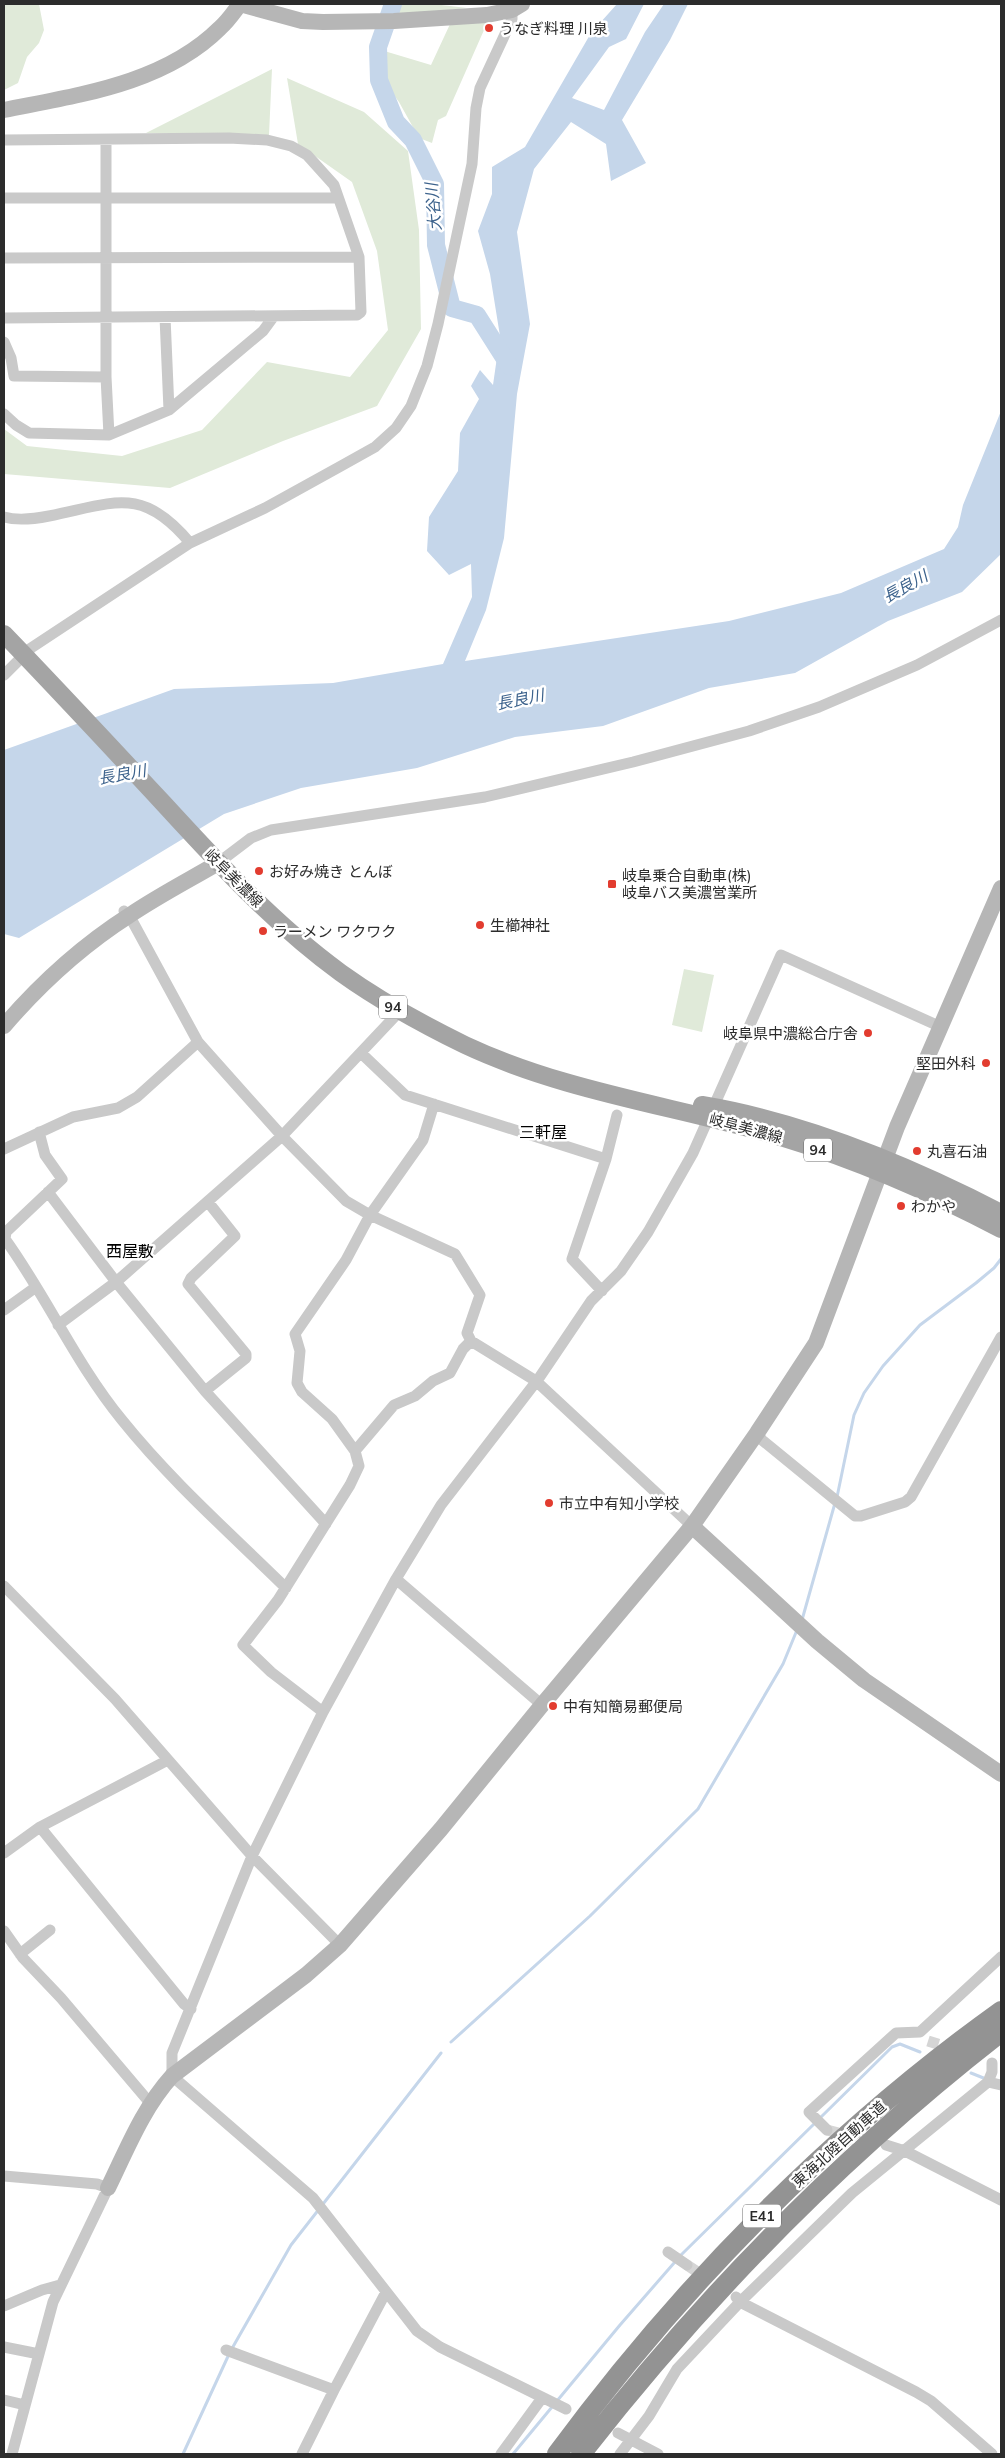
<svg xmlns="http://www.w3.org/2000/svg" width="1005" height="2458" font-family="Mulish,'Noto Sans JP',sans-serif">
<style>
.green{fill:#e0ead9}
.water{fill:#c5d6ea}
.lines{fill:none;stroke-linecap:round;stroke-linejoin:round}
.stream{stroke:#c5d6ea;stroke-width:3}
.river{stroke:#c5d6ea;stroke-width:18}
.street-tunnel{stroke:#d5d5d5;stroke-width:11;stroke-dasharray:11 5.5;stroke-linecap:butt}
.street{stroke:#c9c9c9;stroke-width:11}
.secondary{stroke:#b6b6b6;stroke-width:16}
.primary{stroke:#a4a4a4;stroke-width:18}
.highway{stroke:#939393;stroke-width:20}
.poi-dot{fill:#e23c2f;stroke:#fff;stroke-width:2}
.labels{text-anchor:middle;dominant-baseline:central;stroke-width:5;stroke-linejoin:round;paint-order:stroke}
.shield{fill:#fff;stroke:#6b6b6b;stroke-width:1}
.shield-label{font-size:14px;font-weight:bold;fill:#2c2c2c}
.poi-label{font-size:15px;fill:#2c2c2c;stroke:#fff;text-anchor:start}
.street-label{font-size:15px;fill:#2c2c2c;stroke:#fff}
.water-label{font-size:16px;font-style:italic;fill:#3c628c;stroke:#fff}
.neighbourhood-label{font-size:16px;fill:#000;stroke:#fff}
</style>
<rect width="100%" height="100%" fill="#fff"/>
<path class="green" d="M 4,4 L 39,4 L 44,30 L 39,43 L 27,57 L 18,83 L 4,90 Z
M 399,4 L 433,4 L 467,8 L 396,16 Z
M 488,21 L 446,116 L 438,120 L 432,143 L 419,138 L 399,102 L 385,83 L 381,50 L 431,65 L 451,22 Z
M 272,69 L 269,135 L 146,133 Z
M 287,78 L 364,112 L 408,151 L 419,230 L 421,329 L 377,406 L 283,441 L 170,488 L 4,474 L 4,429 L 27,446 L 122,456 L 202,430 L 267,362 L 350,377 L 388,330 L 377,251 L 352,182 L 298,144 Z
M 684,969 L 714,975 L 702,1032 L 672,1025 Z"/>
<path class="water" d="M 617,4 L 644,4 L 626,39 L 609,47 L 572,98 L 604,110 L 645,32 L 664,4 L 688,4 L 670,40 L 622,120 L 646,163 L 611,181 L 606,144 L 571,122 L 534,169 L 517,232 L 530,324 L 517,394 L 504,538 L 486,610 L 465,661 L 729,621 L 841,593 L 944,549 L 958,527 L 963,505 L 1001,411 L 1001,554 L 962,592 L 888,621 L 795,673 L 709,688 L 603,726 L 515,737 L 417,768 L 301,788 L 224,814 L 19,938 L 4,934 L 4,750 L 174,689 L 333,683 L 443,664 L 472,597 L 471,564 L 449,575 L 427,551 L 429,517 L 458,471 L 460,433 L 479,399 L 471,386 L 480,370 L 493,385 L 500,336 L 490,274 L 478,231 L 492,194 L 492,167 L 525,147 L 591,33 Z"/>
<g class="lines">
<path class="stream" d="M 837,1497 L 854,1415 L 864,1393 L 883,1366 L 920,1325 L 976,1283 L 994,1268 L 1001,1259
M 802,1620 L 835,1503
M 451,2042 L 590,1916 L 698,1809 L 783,1664 L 797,1630
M 971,2073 L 986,2079
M 820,2118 L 892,2047 L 900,2044 L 920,2052
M 183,2454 L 230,2352 L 291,2245 L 441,2053
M 513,2454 L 620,2325 L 681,2255 L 815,2123"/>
<path class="river" d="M 393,4 L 378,47 L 379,80 L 396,122 L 413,140 L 435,184 L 436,245 L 452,308 L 477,315 L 510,367"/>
<path class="street-tunnel" d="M 928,2041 L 953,2049
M 827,2130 L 874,2142
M 687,2265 L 726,2291"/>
<path class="street" d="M 4,140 L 229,138 L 267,140 L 291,146 L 307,155 L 334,185 L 359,257 L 361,312 L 357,315 L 4,318
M 106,140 L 106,377 L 109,435
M 4,198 L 338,198
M 4,258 L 359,257
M 165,317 L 169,410
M 4,342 L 11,358 L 14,376 L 106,377
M 4,414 L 16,425 L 29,433 L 109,435 L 169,410 L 263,331 L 274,316
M 4,517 C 18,521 34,519 49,516 C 114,503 142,485 190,543
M 4,675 L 31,648 L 190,543 L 265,508 L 341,466 L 375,447 L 396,428 L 411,406 L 427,366 L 438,324 L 472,164 L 476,108 L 480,88 L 512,19 L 512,10
M 218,863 L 251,838 L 271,830 L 485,797 L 633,762 L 749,731 L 819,707 L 917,665 L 1001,620
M 124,911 L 129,915 L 198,1042 L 282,1136 L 346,1201 L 370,1215 L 455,1254 L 480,1295 L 467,1333 L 471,1341 L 536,1381 L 692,1526
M 361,1053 L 405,1095 L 606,1159
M 39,1132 L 45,1155 L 62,1179 L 6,1232 L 5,1239 C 47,1297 76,1364 122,1420 C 171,1481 230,1533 286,1588
M 4,1149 L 73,1117 L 118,1108 L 137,1097 L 198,1042
M 48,1192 L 116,1282 L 205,1391 L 326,1524
M 602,1291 L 572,1259 L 606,1159 L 617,1115
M 4,1310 L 36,1287
M 58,1325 L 116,1282 L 282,1136 L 399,1012
M 205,1391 L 246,1358 L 246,1354 L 188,1284 L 191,1278 L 235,1236 L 208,1202
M 757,1433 L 762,1440 L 855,1516 L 861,1516 L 905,1502 L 911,1497 L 1001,1337
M 355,1451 L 394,1405 L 415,1396 L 433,1381 L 450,1373 L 463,1349 L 471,1341
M 396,1579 L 542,1705
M 4,1586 L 115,1699 L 252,1856 L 340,1945
M 323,1712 L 271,1672 L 243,1645 L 278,1600 L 350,1485 L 359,1466 L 355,1451 L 332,1419 L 302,1392 L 297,1383 L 300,1351 L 295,1334 L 346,1260 L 370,1215 L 423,1140 L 434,1104
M 40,1827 L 184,2004 L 191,2009
M 4,1853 L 40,1827 L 168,1760
M 4,1931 L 23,1958 L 61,1998 L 150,2103
M 20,1954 L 50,1930
M 988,2082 L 1001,2085
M 827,2130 L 809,2112 L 896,2033 L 920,2032 L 1001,1957
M 886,2145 L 905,2151 L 1001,2200
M 4,2176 L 97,2184 L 108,2188 L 53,2302 L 12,2454
M 668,2252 L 687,2265
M 736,2297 L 740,2302 L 916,2392 L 931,2401 L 992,2454
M 4,2306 L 42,2290 L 60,2285
M 4,2347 L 39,2354
M 226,2350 L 334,2390 L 302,2454
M 334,2390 L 386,2292
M 4,2400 L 25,2405
M 566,2409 L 440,2347 L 417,2331 L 313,2198 L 172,2076 L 172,2053 L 252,1856 L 323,1712 L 396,1579 L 441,1505 L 539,1378 L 591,1301 L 621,1271 L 648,1232 L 693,1153 L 781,955 L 941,1027
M 618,2433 L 658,2454
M 501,2454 L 542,2398
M 620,2454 L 649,2416 L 677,2369 L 740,2302 L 852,2193 L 988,2082 L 992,2072 L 992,2063"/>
<path class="secondary" d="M 4,110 C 78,95 164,84 220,28 C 228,21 234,12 240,4 L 302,21 L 323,22 L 394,21 L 487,15 L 512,10 L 522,4
M 4,1026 C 40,984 83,945 130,915 C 158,896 189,880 218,863
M 692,1526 L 817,1641 L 864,1680 L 1001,1774
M 108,2188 C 127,2149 143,2108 172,2076 L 306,1975 L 340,1945 L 441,1829 L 542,1705 L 692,1526 L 757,1433 L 816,1343 L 897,1127 L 1001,888"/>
<path class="primary" d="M 4,634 C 58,690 111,747 164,804 C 219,864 275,925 341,973 C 380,1001 422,1024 465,1045 C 565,1092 676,1106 781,1137 C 857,1160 931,1192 1001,1229
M 702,1105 C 804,1122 910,1166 1001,1213"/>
<path class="highway" d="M 557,2454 C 681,2286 831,2133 1001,2011
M 581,2454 C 704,2296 843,2155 1001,2032"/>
</g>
<g class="poi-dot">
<circle cx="489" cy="28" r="5"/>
<circle cx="259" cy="871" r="5"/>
<rect x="607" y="879" width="10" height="10" rx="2.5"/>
<circle cx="480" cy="925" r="5"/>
<circle cx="263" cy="931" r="5"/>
<circle cx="868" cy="1033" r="5"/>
<circle cx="986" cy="1063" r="5"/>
<circle cx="917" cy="1151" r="5"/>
<circle cx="901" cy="1206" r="5"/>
<circle cx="549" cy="1503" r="5"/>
<circle cx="553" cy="1706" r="5"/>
</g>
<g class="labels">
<g class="shield">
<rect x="379" y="995.5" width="28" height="23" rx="4"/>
<rect x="804" y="1138.5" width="28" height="23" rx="4"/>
<rect x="743" y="2204.5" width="38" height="23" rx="4"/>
</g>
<g class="shield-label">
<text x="393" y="1007">94</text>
<text x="818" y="1150">94</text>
<text x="762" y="2216">E41</text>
</g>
<g class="poi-label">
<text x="499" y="28">うなぎ料理 川泉</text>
<text x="269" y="871">お好み焼き とんぼ</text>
<text x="622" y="875">岐阜乗合自動車(株)<tspan x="622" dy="17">岐阜バス美濃営業所</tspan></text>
<text x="490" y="925">生櫛神社</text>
<text x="273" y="931">ラーメン ワクワク</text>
<text x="858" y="1033" text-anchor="end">岐阜県中濃総合庁舎</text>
<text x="976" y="1063" text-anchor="end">堅田外科</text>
<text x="927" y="1151">丸喜石油</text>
<text x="911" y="1206">わかや</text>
<text x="559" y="1503">市立中有知小学校</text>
<text x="563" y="1706">中有知簡易郵便局</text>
</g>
<g class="street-label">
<text transform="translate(234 878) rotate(45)">岐阜美濃線</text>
<text transform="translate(746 1128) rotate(15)">岐阜美濃線</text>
<text transform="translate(839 2144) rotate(-42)">東海北陸自動車道</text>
</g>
<g class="water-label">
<text transform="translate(433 207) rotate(-95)">大谷川</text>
<text transform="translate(905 586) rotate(-29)">長良川</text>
<text transform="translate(520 699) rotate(-11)">長良川</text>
<text transform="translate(122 774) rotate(-10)">長良川</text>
</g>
<g class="neighbourhood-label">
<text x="543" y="1132">三軒屋</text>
<text x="130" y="1251">西屋敷</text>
</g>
</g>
<rect width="1005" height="2458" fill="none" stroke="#2c2c2c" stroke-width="10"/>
</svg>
